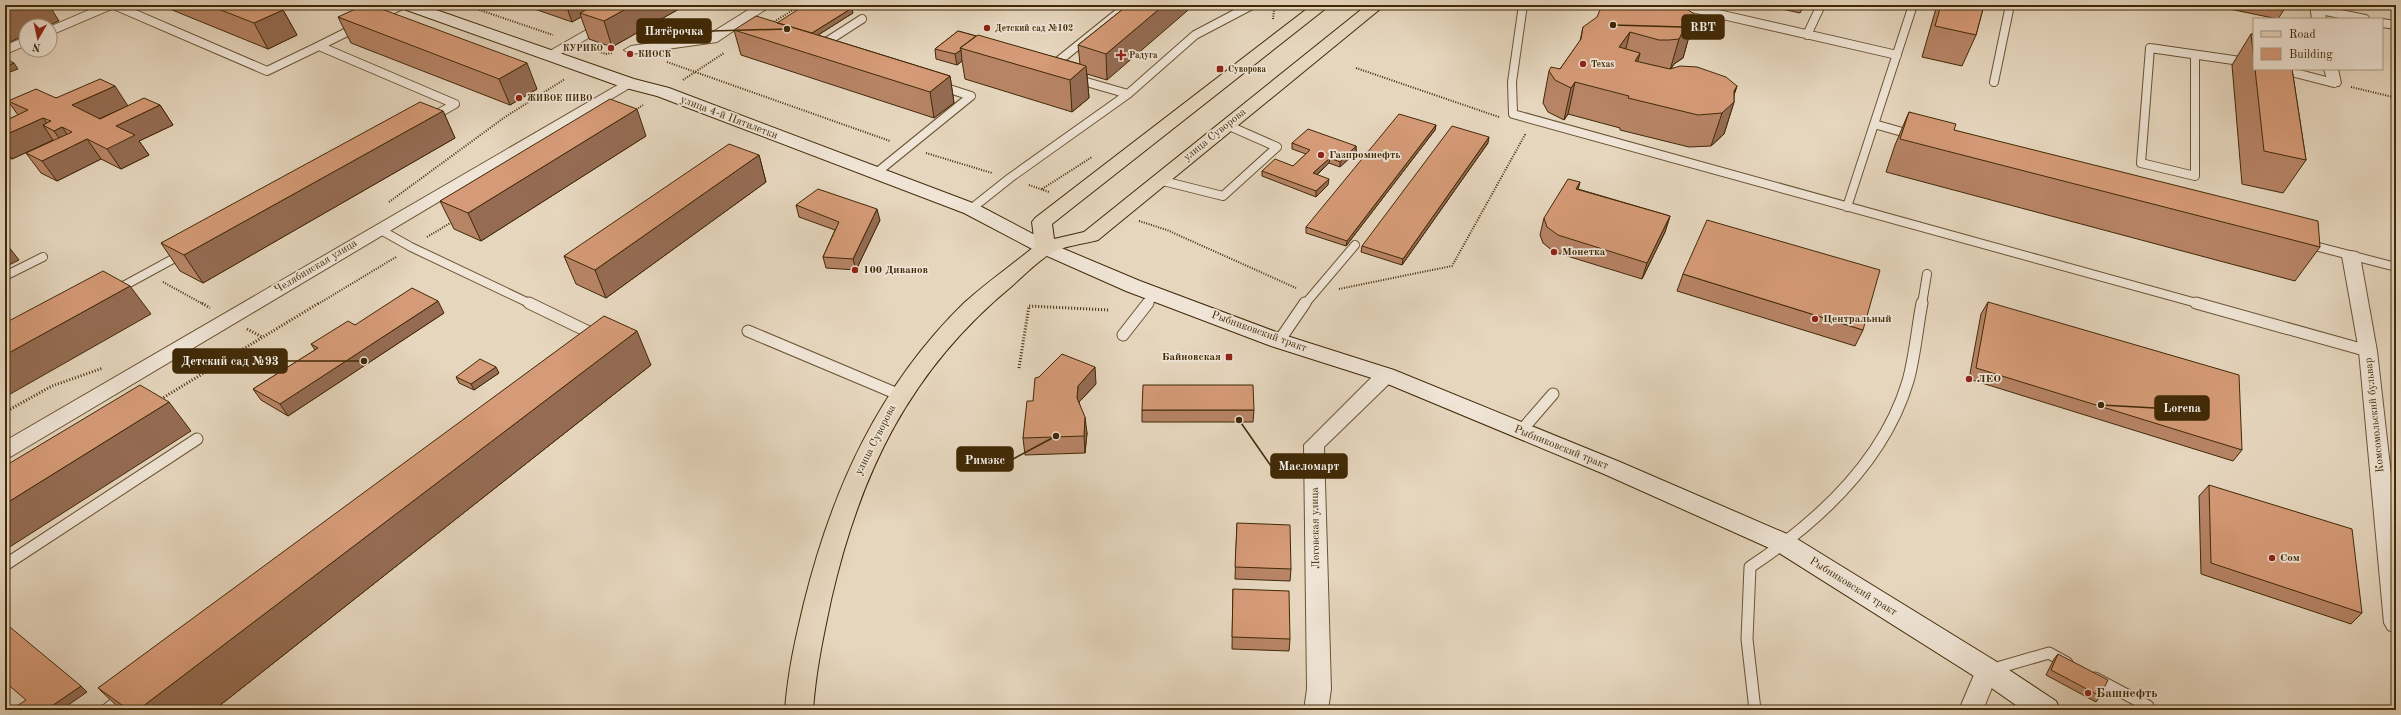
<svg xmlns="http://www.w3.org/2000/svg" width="2401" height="715" font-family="'Old Standard TT',serif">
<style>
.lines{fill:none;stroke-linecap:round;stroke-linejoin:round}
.lane-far1-casing{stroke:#6a5434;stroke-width:10}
.lane-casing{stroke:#6a5434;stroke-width:13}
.street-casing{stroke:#6a5434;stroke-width:2}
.secondary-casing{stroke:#402906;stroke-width:2}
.primary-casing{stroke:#402906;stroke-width:2}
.path-far1{stroke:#402906;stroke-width:2;stroke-dasharray:1 1.5;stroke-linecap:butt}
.path{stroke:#402906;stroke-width:3;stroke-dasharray:1 2;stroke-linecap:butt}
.lane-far1{stroke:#efe4d5;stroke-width:8}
.lane{stroke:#efe4d5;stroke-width:11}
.street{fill:#efe4d5;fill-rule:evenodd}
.secondary{fill:#efe4d5;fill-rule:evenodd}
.primary{fill:#e6d6be;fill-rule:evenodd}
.wall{fill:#b78466;stroke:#402906}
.shaded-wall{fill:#956c53;stroke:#402906}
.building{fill:#d59a77;stroke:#402906}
.poi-dot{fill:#8f2418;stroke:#efe4d5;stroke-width:1.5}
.labels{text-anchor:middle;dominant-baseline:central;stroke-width:3.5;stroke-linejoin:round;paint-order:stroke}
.far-poi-label{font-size:9px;font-weight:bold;fill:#402906;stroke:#efe4d5;text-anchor:start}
.street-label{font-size:11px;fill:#402906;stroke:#efe4d5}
.poi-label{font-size:11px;font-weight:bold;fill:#402906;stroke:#efe4d5;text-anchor:start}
.near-poi-label{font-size:13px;font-weight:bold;fill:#402906;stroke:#efe4d5;text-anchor:start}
.leader{fill:none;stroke:#402906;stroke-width:1.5}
.callout-dot{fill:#402906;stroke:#efe4d5;stroke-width:1.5}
.callout{fill:#402906;stroke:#402906;stroke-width:1.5}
.callout-label{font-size:12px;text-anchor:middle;font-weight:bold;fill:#fff}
</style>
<rect width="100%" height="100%" fill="#e6d6be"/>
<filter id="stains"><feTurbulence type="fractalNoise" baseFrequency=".005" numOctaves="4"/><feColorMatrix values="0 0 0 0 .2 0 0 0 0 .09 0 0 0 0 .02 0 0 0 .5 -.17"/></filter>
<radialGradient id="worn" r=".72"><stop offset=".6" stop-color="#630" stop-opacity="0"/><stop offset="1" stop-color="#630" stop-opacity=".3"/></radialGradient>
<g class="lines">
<defs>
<path id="lane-far1" d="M 114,5 L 267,71 L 319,46
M 1523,5 L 1512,82 L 1513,114 L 2200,304
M 1679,5 L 1897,55
M 2316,9 L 2365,19
M 377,17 L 402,5
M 2382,23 L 2396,25
M 357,27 L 319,46 L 455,104 L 432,117
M 50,31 L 111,5
M 1807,35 L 1821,5
M 820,46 L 862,19
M 5,50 L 26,41
M 549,56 L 598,28
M 2195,56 L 2195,176 L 2141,163 L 2150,48 L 2254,63
M 1051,67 L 1128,5
M 2280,69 L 2334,83
M 1076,79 L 1128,94
M 1994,82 L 2010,5
M 1874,124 L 1913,135
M 875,174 L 971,96 L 940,86
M 1159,180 L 1223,196 L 1277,147 L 1227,125
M 1847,207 L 1913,5
M 971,209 L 1010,178 L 1128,94 L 1195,35 L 1252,5
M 379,229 L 411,247 L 531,304
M 2307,244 L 2396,267
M 5,276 L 43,257
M 116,290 L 184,253
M 1147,304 L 1155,294
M 1305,304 L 1355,245
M 1922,304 L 1927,274"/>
<path id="lane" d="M 529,303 L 595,335 L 593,336
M 2196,303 L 2368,351
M 748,331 L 900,395
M 1123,335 L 1148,303
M 1279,341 L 1305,303
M 1521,431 L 1553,394
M 5,565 L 197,439
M 1990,670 L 2049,653 L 2067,663
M 2095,678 L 2148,706 L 2149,710
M 106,710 L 125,695
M 1755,710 L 1747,639 L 1750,567 C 1818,522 1884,462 1908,381 C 1915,356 1917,329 1922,303"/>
<path id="street" d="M 756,5 L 772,5 L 717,42 L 631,54 L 624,50 L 631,46 L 708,35 Z
M 2310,5 L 2324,5 L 2326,19 L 2312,19 Z
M 2324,69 L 2338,69 L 2341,83 L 2339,86 L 2329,86 Z
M 628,79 L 633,80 L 635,83 L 633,86 L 12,456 L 5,459 L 5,441 Z
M 2351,251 L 2357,252 L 2360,256 L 2377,351 L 2396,519 L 2396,633 L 2388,630 L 2384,623 L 2359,351 L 2342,256 L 2345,252 Z
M 1386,368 L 1393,370 L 1396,375 L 1393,380 L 1324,447 L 1331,689 L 1328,710 L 1304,710 L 1307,689 L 1304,445 L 1379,370 Z
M 1987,660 L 1995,663 L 1999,670 L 1983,710 L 1959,710 L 1979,663 Z"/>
<path id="secondary" d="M 399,5 L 422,5 L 634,79 L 669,88 L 978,205 L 1052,244 L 1140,281 L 1287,336 L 1394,370 L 1620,462 L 1794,537 L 1997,662 L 2056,701 L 2060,710 L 2023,710 L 1977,678 L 1776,551 L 1604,474 L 1378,380 L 1271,346 L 1126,291 L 1038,252 L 964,213 L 657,96 L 622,87 L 401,8 Z"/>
<path id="primary" d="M 1312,5 L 1330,5 L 1052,224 L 1054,239 L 1084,232 L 1367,5 L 1385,5 L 1098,240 C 1084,244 1063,246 1051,253 C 1037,262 1024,275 1012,286 C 910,370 860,473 831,600 C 823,638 816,670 813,710 L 785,710 C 788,671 795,641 804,603 C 832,490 879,386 964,303 C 986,283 1012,265 1035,246 L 1032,222 L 1035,218 Z"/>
</defs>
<use href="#lane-far1" class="lane-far1-casing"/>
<use href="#lane" class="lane-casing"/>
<use href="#street" class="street-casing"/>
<use href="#secondary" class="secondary-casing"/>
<use href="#primary" class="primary-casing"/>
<path class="path-far1" d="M 465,5 L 553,35
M 1273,19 L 1274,10 L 1281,5
M 772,23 L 801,5
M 594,50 L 606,54 L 612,53
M 667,62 L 890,141
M 1356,68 L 1499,117
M 683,80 L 724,53
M 2351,87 L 2393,97 L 2396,110
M 634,111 L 643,105
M 926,153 L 992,173
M 1029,185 L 1049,192
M 1042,189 L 1092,157
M 389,202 L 505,117 L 565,79
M 1139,221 L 1167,230 L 1296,288
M 427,237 L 452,222
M 163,282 L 203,304
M 1339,289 L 1452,266 L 1526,133
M 318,304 L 396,257"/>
<path class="path" d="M 202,303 L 210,308
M 247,329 L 262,337
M 1019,368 L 1029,306 L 1109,310
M 161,399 L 319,303
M 5,412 L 52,386 L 103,368"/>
<use href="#lane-far1" class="lane-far1"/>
<use href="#lane" class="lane"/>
<use href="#street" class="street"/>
<use href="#secondary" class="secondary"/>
<use href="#primary" class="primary"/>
</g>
<path class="wall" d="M 160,5 L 272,5 L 283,10 L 297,35 L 268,49 Z
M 523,5 L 686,5 L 612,47 L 589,39 L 581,17 L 572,22 Z
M 1128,5 L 1107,80 L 1087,74 L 1089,98 L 1072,112 L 965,79 L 962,61 L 957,65 L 936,59 L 935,49 L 958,31 L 1080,64 L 1078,45 Z
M 1764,5 L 1804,5 L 1800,13 Z
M 1937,5 L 1984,5 L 1976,35 L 1962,66 L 1922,57 Z
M 2210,5 L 2287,5 L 2278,19 Z
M 853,13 L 818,35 L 950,76 L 954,103 L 934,118 L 741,55 L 734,30 L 777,23 Z
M 338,17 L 537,89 L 510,105 L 351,43 Z
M 1703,26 L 1701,31 L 1698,38 L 1689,36 L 1683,58 L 1674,64 L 1671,69 L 1737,86 L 1734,95 L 1734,102 L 1724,134 L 1711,146 L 1689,147 L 1620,130 L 1620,128 L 1568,114 L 1564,120 L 1548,112 L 1543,103 L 1549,71 L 1560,69 L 1580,41 L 1583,27 Z
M 2251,34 L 2254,34 L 2254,69 L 2292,69 L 2306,160 L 2283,193 L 2242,184 L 2232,65 Z
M 56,98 L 128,106 L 100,119 L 160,105 L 173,125 L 139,141 L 149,155 L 121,169 L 101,159 L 57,181 L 41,173 L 26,153 L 53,140 L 12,159 L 5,156 L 5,121 L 18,115 L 8,101 Z
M 443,111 L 455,138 L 203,283 L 180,271 L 161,243 Z
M 1909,112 L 1954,130 L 2320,247 L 2295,281 L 1886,172 L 1895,145 Z
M 1436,125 L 1435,130 L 1346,246 L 1306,233 L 1306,227 Z
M 646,136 L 481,241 L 454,229 L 440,201 Z
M 1292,143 L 1356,146 L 1356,152 L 1340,167 L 1329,163 L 1317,175 L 1328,185 L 1316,197 L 1262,176 L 1262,171 L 1293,166 L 1306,154 L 1292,149 Z
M 1488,143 L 1402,265 L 1361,252 L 1362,246 Z
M 759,155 L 766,182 L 606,298 L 576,284 L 564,256 Z
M 1578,189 L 1670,216 L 1665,232 L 1642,279 L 1554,252 L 1543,243 L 1540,235 L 1544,218 Z
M 796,205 L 880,220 L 856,270 L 826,268 L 823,257 L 835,230 L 799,217 Z
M 1683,274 L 1863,330 L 1855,346 L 1677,291 Z
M 1988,302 L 2242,450 L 2233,461 L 1969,379 L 1981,314 Z
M 444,313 L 288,416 L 261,400 L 253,389 L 315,350 L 311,344 L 355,325 Z
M 651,365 L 214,710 L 121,710 L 98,688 Z
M 499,373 L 474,390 L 459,383 L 456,377 Z
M 1096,384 L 1079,402 L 1087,433 L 1085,453 L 1025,455 L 1023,438 L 1033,401 Z
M 1142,410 L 1254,410 L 1253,422 L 1142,422 Z
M 2209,485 L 2362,613 L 2351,624 L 2201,574 L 2199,496 Z
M 1237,523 L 1291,569 L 1290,581 L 1235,579 Z
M 1233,589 L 1290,639 L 1289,651 L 1232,649 Z
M 2058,654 L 2100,696 L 2096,702 L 2046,675 L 2054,659 Z"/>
<path class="shaded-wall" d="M 20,5 L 49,5 L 59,21 L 47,26 L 26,26 L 26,35 L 5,44 L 5,11 Z
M 566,5 L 595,5 L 596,9 L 580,13 L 581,17 L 572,22 Z
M 633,5 L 686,5 L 612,47 L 604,21 Z
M 1164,5 L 1194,5 L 1107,80 L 1106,54 Z
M 852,8 L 853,13 L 807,42 L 806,37 Z
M 283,10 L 297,35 L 268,49 L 254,23 Z
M 1692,26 L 1683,58 L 1674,64 L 1670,70 L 1679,39 L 1682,33 Z
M 1703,26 L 1701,31 L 1698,38 L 1699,33 Z
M 1630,32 L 1622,64 L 1619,47 Z
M 961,50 L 962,61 L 957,65 L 955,54 Z
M 1640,53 L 1632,84 L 1635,61 Z
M 14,63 L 18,69 L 5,74 L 5,67 Z
M 527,63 L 537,89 L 510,105 L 499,79 Z
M 1086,66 L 1089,98 L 1072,112 L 1070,80 Z
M 950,76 L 954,103 L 934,118 L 930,92 Z
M 1575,82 L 1568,114 L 1564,120 L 1571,88 Z
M 115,86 L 128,106 L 85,125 L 72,105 Z
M 1737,86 L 1731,104 L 1734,102 L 1724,134 L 1711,146 L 1722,113 Z
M 160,105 L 173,125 L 139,141 L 149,155 L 121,169 L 107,149 L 116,126 Z
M 637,109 L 646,136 L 481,241 L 468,213 Z
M 443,111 L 455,138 L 203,283 L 184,255 Z
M 43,118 L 51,129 L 43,125 L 53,140 L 12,159 L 5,150 L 5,135 Z
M 1436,125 L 1435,130 L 1346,246 L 1347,241 Z
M 62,127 L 75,145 L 87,139 L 101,159 L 57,181 L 42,161 L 67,149 L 54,131 Z
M 1489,137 L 1488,143 L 1402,265 L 1403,259 Z
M 1356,146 L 1356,152 L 1340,167 L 1340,162 Z
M 759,155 L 766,182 L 606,298 L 595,270 Z
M 1330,158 L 1329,163 L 1312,179 L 1313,173 Z
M 1329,179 L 1328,185 L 1316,197 L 1316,191 Z
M 1580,182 L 1576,198 L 1576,189 Z
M 877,209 L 880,220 L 856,270 L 853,259 Z
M 1670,216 L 1665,232 L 1642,279 L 1647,263 Z
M 5,242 L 19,260 L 5,267 Z
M 130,286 L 151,314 L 5,397 L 5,355 Z
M 438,301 L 444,313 L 288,416 L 280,404 Z
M 637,331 L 651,365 L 214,710 L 138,710 Z
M 496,367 L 499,373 L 474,390 L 471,384 Z
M 1095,367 L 1096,384 L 1079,402 L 1078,415 L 1077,398 L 1078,386 Z
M 169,402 L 191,431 L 5,550 L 5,504 Z
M 1085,417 L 1087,433 L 1085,453 L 1084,436 Z
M 81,686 L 87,692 L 61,710 L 46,710 Z"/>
<path class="building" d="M 5,5 L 20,5 L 5,11 Z
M 208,5 L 272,5 L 283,10 L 254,23 Z
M 364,5 L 371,5 L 527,63 L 499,79 L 338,17 Z
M 596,5 L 633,5 L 604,21 L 580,13 Z
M 805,5 L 843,5 L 852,8 L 812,33 L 777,23 Z
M 1128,5 L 1164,5 L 1106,54 L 1078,45 Z
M 1602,5 L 1681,5 L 1694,14 L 1692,26 L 1682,33 L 1679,39 L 1669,40 L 1659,40 L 1630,32 L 1619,47 L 1640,53 L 1635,61 L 1670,69 L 1680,66 L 1697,67 L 1726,77 L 1737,86 L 1734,91 L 1734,102 L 1722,113 L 1698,115 L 1628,98 L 1629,96 L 1575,82 L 1571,88 L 1555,80 L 1549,71 L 1551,67 L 1560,69 L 1581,39 L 1583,27 L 1597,17 Z
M 1941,5 L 1984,5 L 1976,35 L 1935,26 Z
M 756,16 L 950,76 L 930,92 L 734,30 Z
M 958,31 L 976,36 L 960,48 L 961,50 L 955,54 L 935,49 Z
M 2251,34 L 2254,34 L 2254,61 Z
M 978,35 L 1086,66 L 1070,80 L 960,48 Z
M 5,59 L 6,59 L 14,63 L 5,67 Z
M 2255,69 L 2292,69 L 2306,160 L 2264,151 Z
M 100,79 L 115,86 L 72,105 L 100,119 L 144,98 L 160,105 L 116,126 L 135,135 L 107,149 L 87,139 L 42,161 L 26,153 L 72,132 L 62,127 L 54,131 L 43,125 L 51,121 L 43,118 L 5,135 L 5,121 L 28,110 L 8,101 L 36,89 L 56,98 Z
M 610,99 L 637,109 L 468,213 L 440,201 Z
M 420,102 L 443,111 L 184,255 L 161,243 Z
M 1909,112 L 1956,124 L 1954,130 L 2318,221 L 2320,247 L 1900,139 Z
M 1399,114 L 1436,125 L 1347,241 L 1306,227 Z
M 1452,126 L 1489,137 L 1403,259 L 1362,246 Z
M 1308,129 L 1356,146 L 1340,162 L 1330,158 L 1313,173 L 1329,179 L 1316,191 L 1262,171 L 1275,159 L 1293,166 L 1310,150 L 1292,143 Z
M 729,144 L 759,155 L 595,270 L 564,256 Z
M 1568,179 L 1580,182 L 1576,189 L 1670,216 L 1647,263 L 1558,235 L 1547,227 L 1544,218 Z
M 818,189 L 877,209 L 853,259 L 823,257 L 839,222 L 796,205 Z
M 1707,220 L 1880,270 L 1863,330 L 1683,274 Z
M 103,271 L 130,286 L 5,355 L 5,323 Z
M 412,288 L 438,301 L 280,404 L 253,389 L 318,348 L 311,344 L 348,321 L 355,325 Z
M 1988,302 L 2239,375 L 2242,450 L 1976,368 Z
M 604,316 L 637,331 L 138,710 L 129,710 L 98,688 Z
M 1062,354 L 1095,367 L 1078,386 L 1077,398 L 1085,417 L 1084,436 L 1023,438 L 1027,401 L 1033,401 L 1035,378 L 1039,377 Z
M 480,359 L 496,367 L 471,384 L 456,377 Z
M 140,385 L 169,402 L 5,504 L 5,466 Z
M 1143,385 L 1253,385 L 1254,410 L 1142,410 Z
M 2209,485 L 2352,529 L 2362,613 L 2211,563 Z
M 1237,523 L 1290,525 L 1291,569 L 1235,567 Z
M 1233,589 L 1289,591 L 1290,639 L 1232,637 Z
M 5,623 L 81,686 L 46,710 L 11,710 L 26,700 L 5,682 Z
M 2058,654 L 2108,680 L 2100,696 L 2051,670 Z"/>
<g class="poi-dot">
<circle cx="987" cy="28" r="4"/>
<circle cx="611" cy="48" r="4"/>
<circle cx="630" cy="54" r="4"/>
<path d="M1119 49h4v4h4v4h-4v4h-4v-4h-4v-4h4z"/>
<circle cx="1583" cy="64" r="4"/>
<rect x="1216" y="65" width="8" height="8" rx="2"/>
<circle cx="519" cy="98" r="4"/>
<circle cx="1321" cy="155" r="4"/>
<circle cx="1554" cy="252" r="4"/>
<circle cx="855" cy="270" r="4"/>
<circle cx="1815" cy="319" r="4"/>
<rect x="1225" y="353" width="8" height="8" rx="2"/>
<circle cx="1969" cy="379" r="4"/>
<circle cx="2272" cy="558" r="4"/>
<circle cx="2088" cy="693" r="4"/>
</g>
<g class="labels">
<g class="far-poi-label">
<text x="995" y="28">Детский сад №102</text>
<text x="603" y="48" text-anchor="end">КУРИКО</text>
<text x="638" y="54">КИОСК</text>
<text x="1129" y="55">Радуга</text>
<text x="1591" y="64">Texas</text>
<text x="1228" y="69">Суворова</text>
<text x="527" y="98">ЖИВОЕ ПИВО</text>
</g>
<g class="street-label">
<text transform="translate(729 118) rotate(21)">улица 4-й Пятилетки</text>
<text transform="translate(1215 135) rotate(-39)">улица Суворова</text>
<text transform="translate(316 267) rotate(-31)">Челябинская улица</text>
<text transform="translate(1259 332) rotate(20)">Рыбниковский тракт</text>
<text transform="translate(2375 415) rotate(-96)">Комсомольский бульвар</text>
<text transform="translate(876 440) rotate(-63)">улица Суворова</text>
<text transform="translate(1561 448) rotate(22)">Рыбниковский тракт</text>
<text transform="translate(1316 528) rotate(-91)">Логовская улица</text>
<text transform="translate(1853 587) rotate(32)">Рыбниковский тракт</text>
</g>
<g class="poi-label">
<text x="1329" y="155">Газпромнефть</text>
<text x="1562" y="252">Монетка</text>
<text x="863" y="270">100 Диванов</text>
<text x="1823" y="319">Центральный</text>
<text x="1221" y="357" text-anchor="end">Байновская</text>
<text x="1977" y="379">ЛЕО</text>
<text x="2280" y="558">Сом</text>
</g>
<g class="near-poi-label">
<text x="2096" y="693">Башнефть</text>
</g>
</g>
<path class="leader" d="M1613 25L1682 27M787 29L711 31M364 361L287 361M2101 405L2155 408M1056 436L1013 459M1239 420L1271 466"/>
<g class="callout-dot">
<circle cx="1613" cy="25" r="4"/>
<circle cx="787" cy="29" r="4"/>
<circle cx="364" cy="361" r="4"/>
<circle cx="2101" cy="405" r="4"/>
<circle cx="1056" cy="436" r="4"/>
<circle cx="1239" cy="420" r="4"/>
</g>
<g class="callout">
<rect x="1682" y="15" width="42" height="24" rx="4"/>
<rect x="637" y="19" width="74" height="24" rx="4"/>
<rect x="173" y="349" width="114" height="24" rx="4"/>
<rect x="2155" y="396" width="54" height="24" rx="4"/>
<rect x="957" y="447" width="56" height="24" rx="4"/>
<rect x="1271" y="454" width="76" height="24" rx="4"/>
</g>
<g class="callout-label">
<text x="1703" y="31">RBT</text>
<text x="674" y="35">Пятёрочка</text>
<text x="230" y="365">Детский сад №93</text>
<text x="2182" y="412">Lorena</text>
<text x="985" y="464">Римэкс</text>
<text x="1309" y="470">Масломарт</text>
</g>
<rect width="2401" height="715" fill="none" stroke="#e6d6be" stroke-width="20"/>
<rect x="6" y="6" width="2389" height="703" fill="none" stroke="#402906" stroke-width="2"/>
<rect x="10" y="10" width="2381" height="695" fill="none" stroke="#402906"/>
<rect x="2253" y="18" width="130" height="52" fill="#efe4d5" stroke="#a99982"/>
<rect x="2261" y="31" width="20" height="6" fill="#e6d6be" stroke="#a99982"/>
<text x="2289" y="38" font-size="12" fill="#402906">Road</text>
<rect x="2261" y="48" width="20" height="12" fill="#d59a77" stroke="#a99982"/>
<text x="2289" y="58" font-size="12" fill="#402906">Building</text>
<g transform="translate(38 38) rotate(189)"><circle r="19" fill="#efe4d5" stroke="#a99982"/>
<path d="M0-3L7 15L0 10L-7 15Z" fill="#8f2418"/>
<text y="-6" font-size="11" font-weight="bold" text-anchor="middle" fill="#402906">N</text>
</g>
<rect width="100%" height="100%" filter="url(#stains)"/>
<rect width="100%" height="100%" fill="url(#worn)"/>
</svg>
